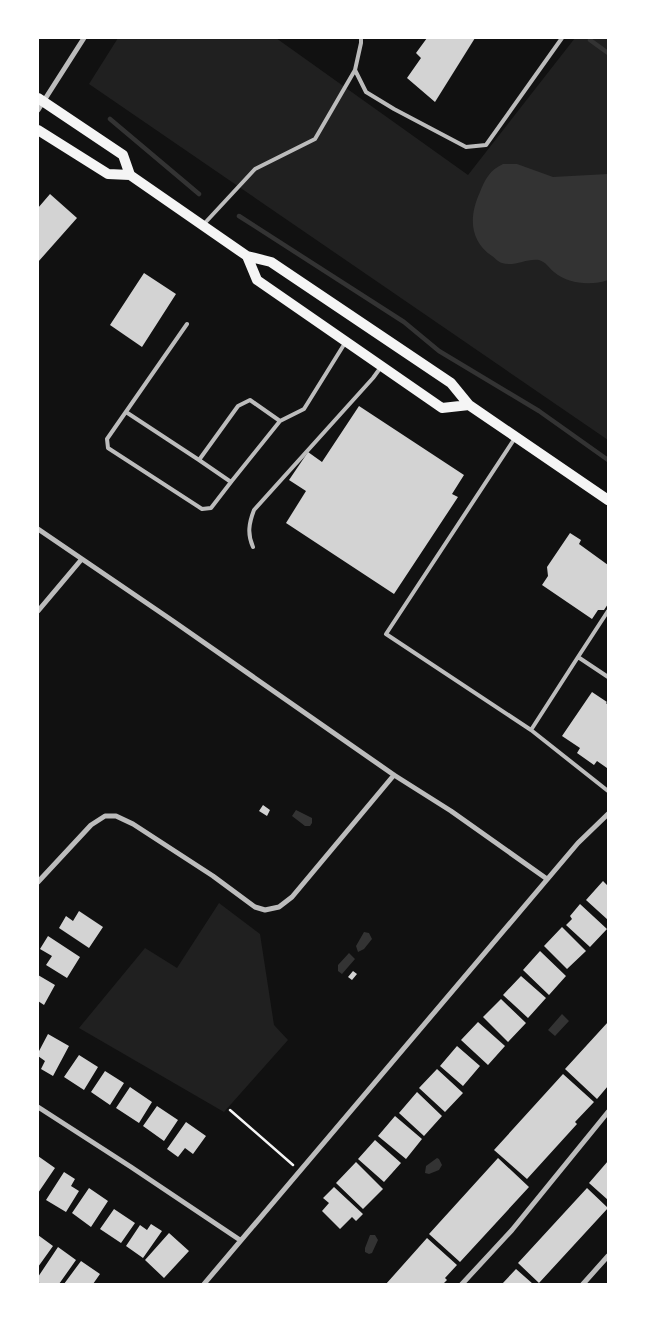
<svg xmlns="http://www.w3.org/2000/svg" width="646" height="1322" font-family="'Open Sans',sans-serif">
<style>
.green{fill:#202020}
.water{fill:#333}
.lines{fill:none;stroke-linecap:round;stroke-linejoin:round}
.stream{stroke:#333;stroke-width:4.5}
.building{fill:#d3d3d3}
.path{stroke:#f5f5f5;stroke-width:2.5}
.service{stroke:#bcbcbc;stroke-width:4}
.minor{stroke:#bcbcbc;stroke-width:5}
.secondary{stroke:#f5f5f5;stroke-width:10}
</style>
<rect width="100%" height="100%" fill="#111"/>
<path class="green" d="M 118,38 L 276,38 L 468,175 L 575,38 L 608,38 L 608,440 L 89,84 Z
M 219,903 L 260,934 L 274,1025 L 288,1040 L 224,1112 L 79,1028 L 145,948 L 177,968 Z"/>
<path class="water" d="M 503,164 L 517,164 L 553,177 L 608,174 L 608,280 C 591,286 568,284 554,272 C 549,268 546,262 539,260 C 527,258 514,267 502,263 C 498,262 495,258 492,256 C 469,240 469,216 480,192 C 485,179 490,170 503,164 Z
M 296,810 L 312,818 L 312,823 L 310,826 L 305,826 L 292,816 Z
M 364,932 L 369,933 L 372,939 L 364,949 L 358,952 L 356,946 Z
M 349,953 L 355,959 L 342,974 L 338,971 L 338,965 Z
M 562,1014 L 569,1021 L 555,1036 L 548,1030 Z
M 437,1158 L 439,1159 L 442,1165 L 439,1170 L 429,1174 L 425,1173 L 426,1166 Z
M 370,1235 L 375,1235 L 378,1240 L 372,1253 L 369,1254 L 365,1252 L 365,1248 Z"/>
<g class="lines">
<path class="stream" d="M 590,40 L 608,53
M 110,119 L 199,194
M 239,216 L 404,322 L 439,351 L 539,411 L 608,460"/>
</g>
<path class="building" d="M 427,38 L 475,38 L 435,102 L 407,78 L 421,58 L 416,53 Z
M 50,194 L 77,218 L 38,262 L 38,208 Z
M 144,273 L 176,294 L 142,347 L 110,325 Z
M 359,406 L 464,475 L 452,494 L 458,497 L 394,594 L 286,523 L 306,491 L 289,480 L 308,452 L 322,462 Z
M 570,533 L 581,540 L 579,544 L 608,565 L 608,604 L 604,610 L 598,610 L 592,619 L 542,585 L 548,576 L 547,567 Z
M 592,692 L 607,702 L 606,703 L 608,705 L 608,765 L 607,768 L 597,761 L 594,765 L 577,753 L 580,748 L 562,736 Z
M 263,805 L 270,810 L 267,816 L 259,811 Z
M 603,881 L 608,886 L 608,920 L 586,900 Z
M 580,904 L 607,929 L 590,947 L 566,925 L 572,919 L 570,916 Z
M 79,911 L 103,927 L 89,948 L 59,928 L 66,916 L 73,921 Z
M 562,927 L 586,951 L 567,969 L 544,946 Z
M 48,936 L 80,957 L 67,978 L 46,965 L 52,956 L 40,949 Z
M 540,951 L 566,976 L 549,995 L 523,970 Z
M 353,971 L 357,974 L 352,980 L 348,977 Z
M 38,975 L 55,985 L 44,1005 L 38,1001 Z
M 521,976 L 546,998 L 528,1018 L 503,995 Z
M 501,999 L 526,1023 L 508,1042 L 483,1017 Z
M 478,1022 L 505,1046 L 488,1065 L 461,1040 Z
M 608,1022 L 608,1086 L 597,1099 L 565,1069 Z
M 48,1034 L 69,1046 L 53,1076 L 41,1069 L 45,1061 L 38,1056 L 38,1053 Z
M 457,1046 L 480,1066 L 463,1086 L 440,1066 Z
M 79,1055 L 98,1067 L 84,1090 L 64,1077 Z
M 437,1069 L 463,1093 L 445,1112 L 419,1088 Z
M 105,1071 L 124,1083 L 110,1105 L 91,1092 Z
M 563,1074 L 594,1102 L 575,1122 L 577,1124 L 527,1179 L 494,1150 Z
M 130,1087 L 152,1102 L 139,1123 L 116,1108 Z
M 417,1092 L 442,1116 L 424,1136 L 399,1113 Z
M 157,1106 L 178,1120 L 164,1141 L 143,1126 Z
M 395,1116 L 422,1139 L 406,1159 L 378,1136 Z
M 186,1122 L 206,1136 L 193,1154 L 185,1148 L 178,1157 L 167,1149 Z
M 375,1140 L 401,1163 L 384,1182 L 358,1159 Z
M 38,1156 L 55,1168 L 38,1193 Z
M 498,1158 L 529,1187 L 460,1262 L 429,1234 Z
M 608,1161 L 608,1200 L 589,1183 Z
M 356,1162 L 383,1189 L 363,1209 L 336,1183 Z
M 64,1172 L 75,1179 L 71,1186 L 79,1191 L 66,1212 L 46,1200 Z
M 334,1187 L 363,1214 L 356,1221 L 352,1217 L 340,1229 L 322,1211 L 329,1203 L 323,1198 Z
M 89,1188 L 108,1201 L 91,1227 L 72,1213 Z
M 587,1188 L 608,1208 L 539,1283 L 518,1263 Z
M 114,1209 L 135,1223 L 121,1243 L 100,1229 Z
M 151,1224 L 162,1231 L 143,1258 L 126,1246 L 140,1225 L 147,1230 Z
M 169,1233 L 189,1251 L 164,1278 L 145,1260 Z
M 38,1235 L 53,1246 L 38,1267 Z
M 427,1238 L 457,1265 L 445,1278 L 447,1280 L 443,1284 L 386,1284 Z
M 58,1247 L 76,1260 L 59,1284 L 41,1284 L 38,1282 L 38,1277 Z
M 81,1261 L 100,1274 L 93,1284 L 64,1284 Z
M 516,1269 L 533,1284 L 502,1284 Z"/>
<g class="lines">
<path class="path" d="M 230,1110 L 293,1165"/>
<path class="service" d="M 355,70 L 366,92 L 394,109 L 466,147 L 486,145 L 562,38
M 203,225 L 255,169 L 315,139 L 355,70 L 361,43 L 361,38
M 187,324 L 107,439 L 108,448 L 202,509 L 211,508 L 231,482
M 126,412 L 199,460
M 280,421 L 231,482 L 199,460 L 238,406 L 250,400 L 280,421 L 304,409 L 345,343
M 515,438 L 386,634 L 531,730 L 578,657 L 608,677
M 253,547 C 247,534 249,523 254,510 L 373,378 L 381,367
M 578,657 L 608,611
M 531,730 L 608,791"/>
<path class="minor" d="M 38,110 L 84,38
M 38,529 L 173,621 L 394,775 L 451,811 L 547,879
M 38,611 L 81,560
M 38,882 L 91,825 L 105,816 L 116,816 L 133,824 L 213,876 L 255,907 L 265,910 L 279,907 L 292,897 L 394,775
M 38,1107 L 131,1167 L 240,1240
M 204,1284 L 578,843 L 608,814
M 462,1284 L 512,1230 L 608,1112
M 583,1284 L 608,1256"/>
<path class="secondary" d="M 38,98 L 123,155 L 130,175
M 38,130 L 108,174 L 130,175 L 247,256 L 271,262 L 451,383 L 469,405 L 608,500
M 247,256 L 257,280 L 442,408 L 469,405"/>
</g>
<rect width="646" height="1322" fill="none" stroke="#ffffff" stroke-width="78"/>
</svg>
